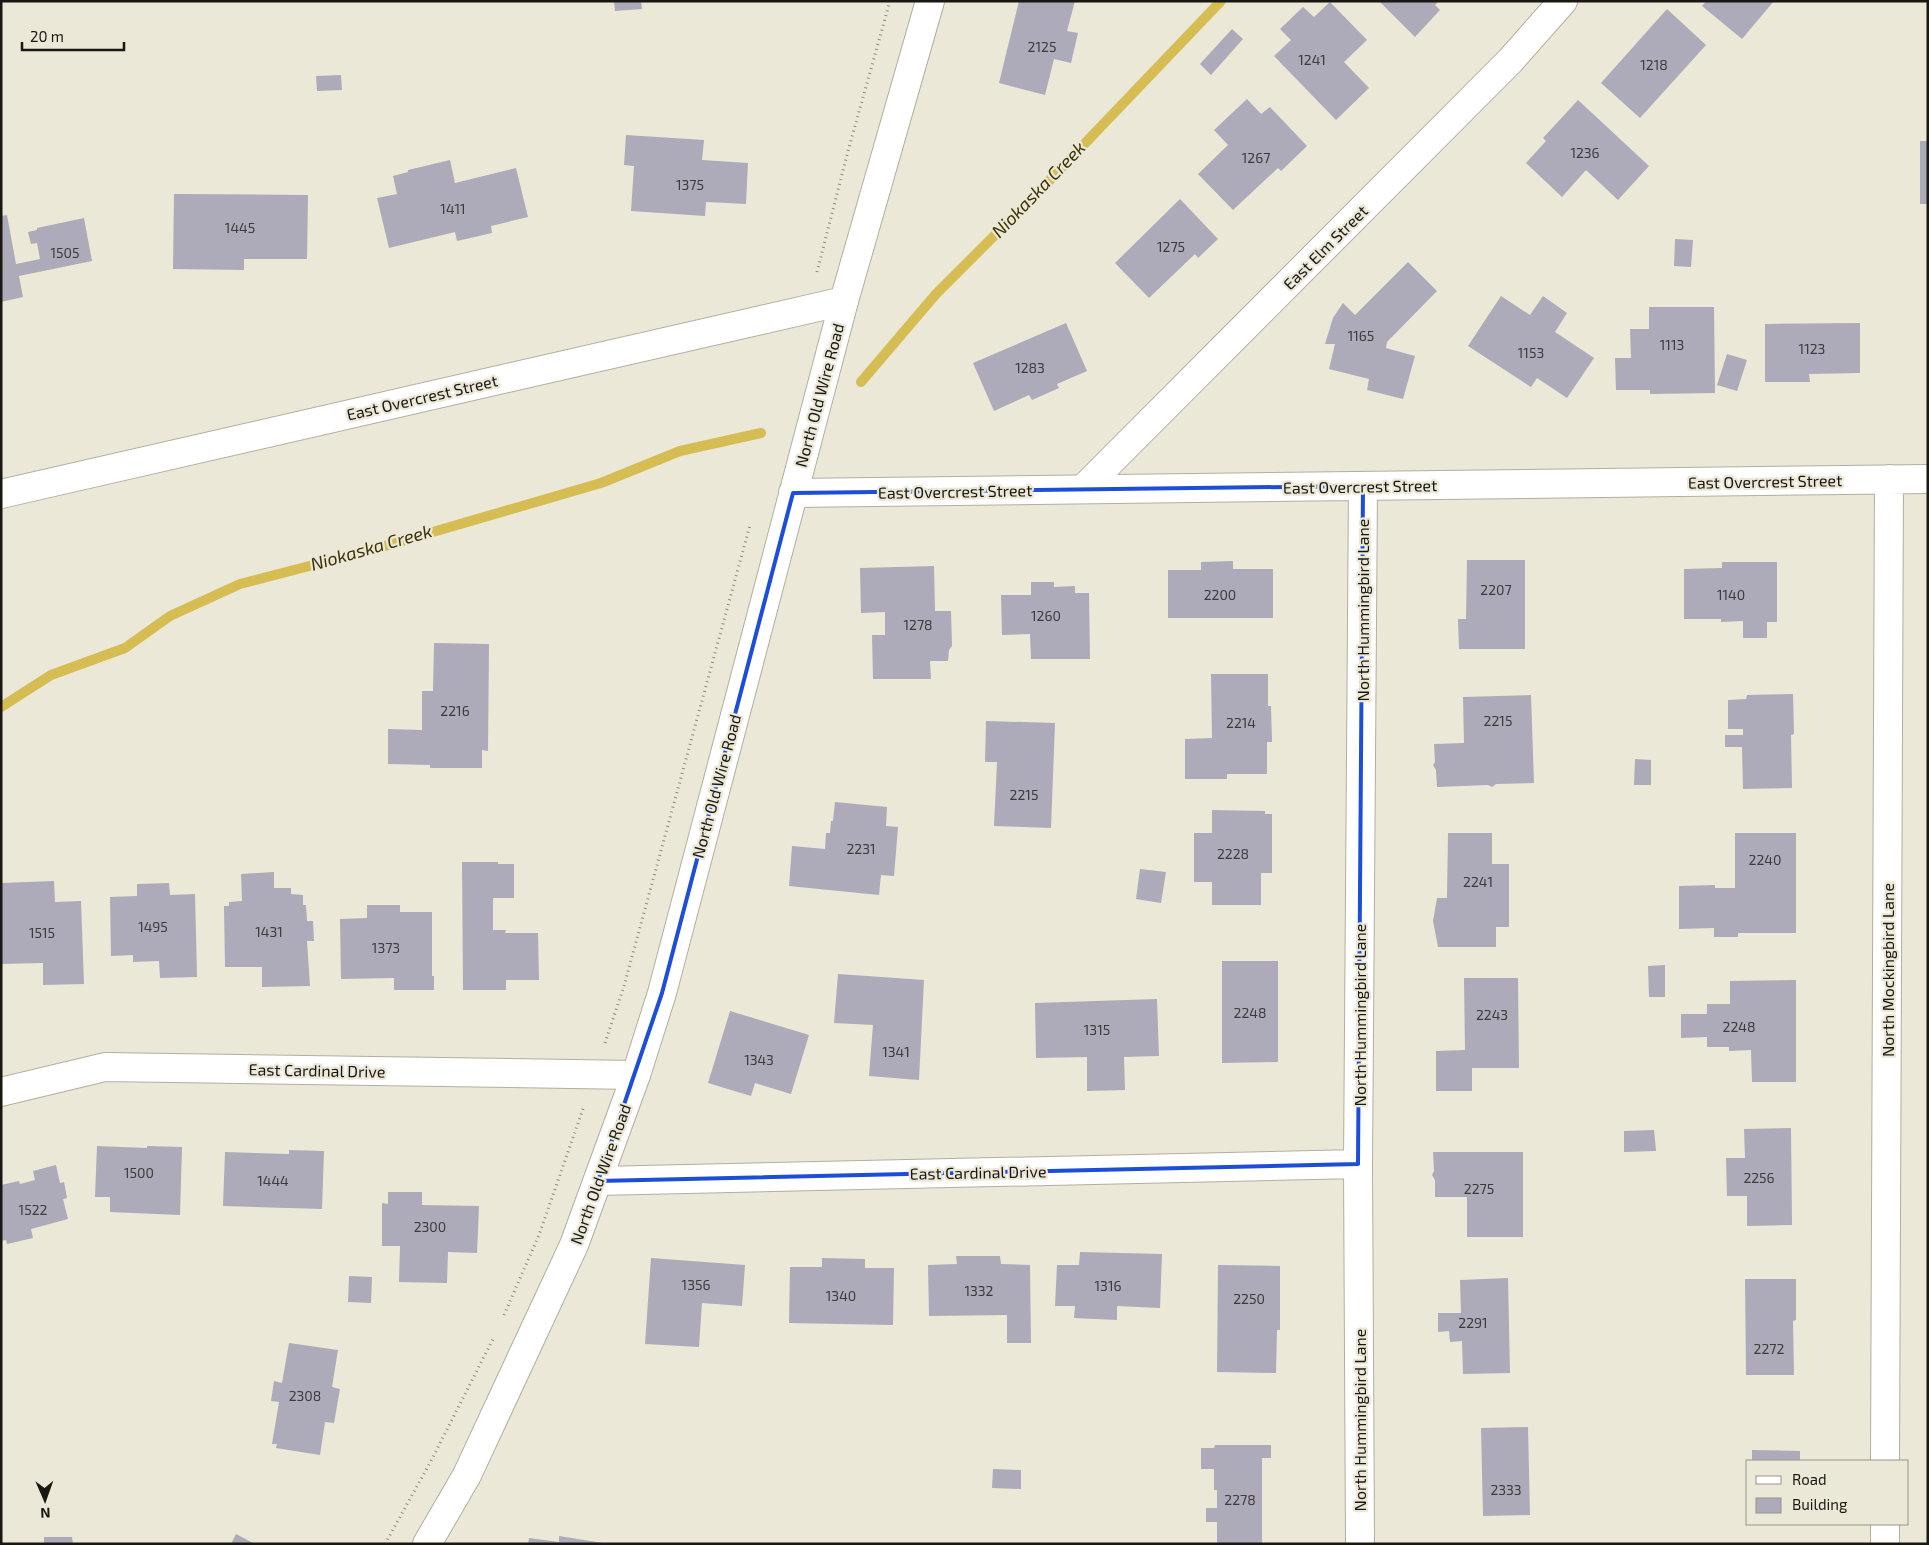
<svg xmlns="http://www.w3.org/2000/svg" width="1929" height="1545" font-family="'Exo 2',sans-serif">
<style>
.lines{fill:none;stroke-linecap:round;stroke-linejoin:round}
.stream{stroke:#d5bd54;stroke-width:10}
.building{fill:#adaab9}
.minor-casing{stroke:#b2aea0;stroke-width:30}
.tertiary-casing{stroke:#b2aea0;stroke-width:30}
.path{stroke:#8d8b7f;stroke-width:3;stroke-dasharray:1 4;stroke-linecap:butt}
.minor{stroke:#fff;stroke-width:28}
.tertiary{stroke:#fff;stroke-width:28}
.marked{fill:none;stroke:#1d4ed8;stroke-width:4;stroke-linejoin:round}
.labels{text-anchor:middle;dominant-baseline:central;stroke-width:4.5;stroke-linejoin:round;paint-order:stroke}
.number-label{font-size:14px;fill:#3d3c3b}
.street-label{font-size:16px;fill:#181711;stroke:#ebe8d8}
.water-label{font-size:18px;font-style:italic;fill:#3c3204;stroke:#ebe8d8}
</style>
<rect width="100%" height="100%" fill="#ebe8d8"/>
<g class="lines">
<path class="stream" d="M 861,382 L 936,294 L 1048,182 L 1221,1
M 1,707 L 51,675 L 125,648 L 170,616 L 240,584 L 371,550 L 601,483 L 680,451 L 761,433"/>
</g>
<path class="building" d="M 614,1 L 641,1 L 642,9 L 615,11 Z
M 1019,1 L 1075,1 L 1067,31 L 1078,33 L 1071,63 L 1054,59 L 1045,95 L 999,83 Z
M 1379,1 L 1439,1 L 1435,5 L 1440,10 L 1415,37 Z
M 1706,1 L 1774,1 L 1742,39 L 1702,6 Z
M 1330,2 L 1367,40 L 1344,62 L 1369,88 L 1336,120 L 1274,56 L 1291,40 L 1280,29 L 1303,7 L 1314,17 Z
M 1667,9 L 1706,45 L 1640,118 L 1601,83 Z
M 1232,29 L 1243,39 L 1211,75 L 1200,64 Z
M 341,75 L 342,90 L 317,91 L 316,76 Z
M 1247,99 L 1261,114 L 1270,107 L 1307,146 L 1281,171 L 1278,168 L 1233,210 L 1198,174 L 1228,145 L 1214,130 Z
M 1578,100 L 1649,166 L 1618,200 L 1586,170 L 1562,197 L 1526,163 L 1546,141 L 1543,138 Z
M 626,135 L 704,140 L 702,160 L 748,163 L 746,204 L 706,202 L 705,216 L 631,211 L 634,166 L 624,165 Z
M 1920,141 L 1928,141 L 1928,204 L 1920,204 Z
M 450,160 L 455,183 L 516,168 L 528,217 L 491,226 L 492,233 L 457,241 L 455,232 L 389,248 L 377,198 L 397,194 L 393,176 L 408,172 L 408,170 Z
M 174,194 L 308,195 L 307,259 L 244,259 L 244,270 L 173,269 Z
M 1180,199 L 1218,239 L 1198,258 L 1195,254 L 1149,298 L 1115,263 Z
M 7,215 L 16,264 L 40,259 L 37,243 L 31,244 L 28,232 L 37,230 L 37,228 L 84,218 L 92,261 L 19,276 L 23,297 L 1,302 L 1,216 Z
M 1675,239 L 1693,240 L 1691,267 L 1674,266 Z
M 1408,262 L 1437,291 L 1387,342 L 1386,348 L 1415,356 L 1403,399 L 1367,390 L 1369,379 L 1329,369 L 1335,344 L 1325,344 L 1333,318 L 1343,303 L 1355,315 Z
M 1501,296 L 1530,315 L 1543,296 L 1567,313 L 1555,332 L 1594,358 L 1567,398 L 1537,378 L 1531,387 L 1468,346 Z
M 1649,307 L 1714,307 L 1715,393 L 1650,394 L 1650,390 L 1616,390 L 1615,358 L 1631,358 L 1630,329 L 1649,329 Z
M 1066,323 L 1087,371 L 1057,384 L 1059,388 L 1032,400 L 1029,395 L 994,411 L 973,363 Z
M 1860,323 L 1860,373 L 1809,374 L 1810,382 L 1765,382 L 1765,324 Z
M 1727,354 L 1747,360 L 1737,391 L 1717,385 Z
M 1467,560 L 1525,560 L 1525,649 L 1459,649 L 1458,619 L 1466,619 Z
M 1233,561 L 1233,569 L 1273,569 L 1273,618 L 1168,618 L 1168,570 L 1201,570 L 1201,562 Z
M 1722,562 L 1777,562 L 1777,622 L 1767,622 L 1767,638 L 1743,638 L 1743,621 L 1721,622 L 1721,619 L 1684,619 L 1684,569 L 1722,568 Z
M 934,566 L 935,611 L 951,611 L 952,646 L 949,650 L 948,661 L 930,661 L 931,679 L 873,679 L 872,635 L 885,635 L 885,612 L 861,613 L 860,568 Z
M 1031,582 L 1054,582 L 1054,587 L 1075,586 L 1075,593 L 1089,593 L 1090,659 L 1031,659 L 1030,634 L 1002,635 L 1001,595 L 1031,595 Z
M 434,643 L 489,644 L 488,751 L 482,750 L 482,768 L 430,768 L 430,765 L 388,764 L 388,729 L 422,730 L 422,691 L 433,691 Z
M 1211,674 L 1268,674 L 1268,706 L 1271,706 L 1272,742 L 1267,742 L 1267,774 L 1227,774 L 1227,779 L 1185,779 L 1185,739 L 1212,738 Z
M 1793,694 L 1794,734 L 1791,735 L 1792,788 L 1743,789 L 1742,747 L 1725,747 L 1725,735 L 1743,735 L 1743,729 L 1728,729 L 1728,700 L 1746,699 L 1747,695 Z
M 1531,695 L 1534,783 L 1496,784 L 1492,787 L 1488,785 L 1437,787 L 1436,770 L 1433,765 L 1435,762 L 1434,744 L 1464,743 L 1463,697 Z
M 986,721 L 1055,723 L 1051,828 L 994,826 L 997,762 L 985,762 Z
M 1635,759 L 1651,760 L 1651,785 L 1634,785 Z
M 835,802 L 887,807 L 886,826 L 898,827 L 894,876 L 881,875 L 879,895 L 789,886 L 792,846 L 825,849 L 826,833 L 830,833 L 831,821 L 833,821 Z
M 1212,810 L 1265,811 L 1265,814 L 1272,814 L 1272,873 L 1261,873 L 1261,905 L 1212,905 L 1212,882 L 1194,882 L 1194,833 L 1212,833 Z
M 1448,833 L 1492,833 L 1492,864 L 1509,864 L 1509,927 L 1496,927 L 1496,947 L 1438,947 L 1433,921 L 1437,898 L 1447,898 Z
M 1735,833 L 1796,833 L 1796,933 L 1738,933 L 1738,937 L 1714,937 L 1714,928 L 1679,929 L 1679,886 L 1715,885 L 1715,888 L 1735,888 Z
M 462,862 L 498,862 L 498,864 L 514,864 L 514,898 L 493,898 L 493,930 L 506,930 L 505,933 L 538,933 L 539,980 L 506,980 L 506,990 L 463,990 Z
M 1140,869 L 1166,872 L 1161,903 L 1136,899 Z
M 274,872 L 274,888 L 291,888 L 291,894 L 303,895 L 303,905 L 306,905 L 307,921 L 313,921 L 314,941 L 307,941 L 310,986 L 262,987 L 262,967 L 225,967 L 224,906 L 229,906 L 229,902 L 242,901 L 241,874 Z
M 54,881 L 55,902 L 81,901 L 84,984 L 43,985 L 43,963 L 1,964 L 1,883 Z
M 169,883 L 170,895 L 195,894 L 197,977 L 160,978 L 159,961 L 133,962 L 133,955 L 111,956 L 110,897 L 137,896 L 137,884 Z
M 367,905 L 400,905 L 400,912 L 432,912 L 432,976 L 434,976 L 434,990 L 394,990 L 394,978 L 341,979 L 340,919 L 367,918 Z
M 1222,961 L 1278,961 L 1278,1062 L 1222,1063 Z
M 1665,965 L 1665,997 L 1649,997 L 1648,966 Z
M 838,974 L 924,980 L 919,1080 L 869,1076 L 873,1025 L 834,1023 Z
M 1464,978 L 1518,978 L 1519,1068 L 1472,1068 L 1472,1091 L 1436,1091 L 1436,1051 L 1465,1050 Z
M 1796,980 L 1796,1082 L 1752,1082 L 1751,1050 L 1729,1051 L 1729,1047 L 1707,1047 L 1707,1037 L 1681,1038 L 1681,1014 L 1707,1014 L 1707,1004 L 1730,1004 L 1730,981 Z
M 1157,999 L 1159,1056 L 1124,1057 L 1125,1090 L 1087,1091 L 1087,1057 L 1036,1058 L 1035,1003 Z
M 730,1011 L 809,1035 L 791,1094 L 755,1083 L 751,1096 L 708,1083 Z
M 1791,1128 L 1792,1225 L 1747,1226 L 1747,1196 L 1727,1196 L 1726,1158 L 1745,1158 L 1744,1129 Z
M 1654,1130 L 1656,1151 L 1624,1152 L 1624,1131 Z
M 97,1146 L 147,1148 L 147,1146 L 182,1147 L 180,1215 L 110,1212 L 110,1197 L 95,1197 Z
M 289,1150 L 324,1151 L 322,1209 L 223,1206 L 225,1152 L 289,1154 Z
M 1433,1152 L 1523,1152 L 1523,1237 L 1467,1237 L 1467,1197 L 1435,1197 L 1435,1180 L 1432,1175 L 1434,1171 Z
M 56,1165 L 60,1183 L 64,1182 L 67,1198 L 63,1199 L 68,1219 L 31,1229 L 33,1238 L 7,1244 L 6,1240 L 1,1241 L 1,1185 L 19,1181 L 20,1184 L 35,1180 L 33,1171 Z
M 388,1192 L 422,1192 L 422,1205 L 479,1206 L 477,1253 L 448,1252 L 447,1283 L 399,1282 L 400,1246 L 382,1246 L 382,1203 L 388,1204 Z
M 1080,1252 L 1162,1254 L 1160,1308 L 1117,1306 L 1117,1320 L 1074,1318 L 1075,1306 L 1055,1306 L 1057,1265 L 1079,1265 Z
M 956,1256 L 1000,1256 L 1001,1264 L 1030,1265 L 1031,1343 L 1007,1343 L 1007,1315 L 929,1316 L 928,1265 L 957,1264 Z
M 651,1258 L 745,1265 L 742,1306 L 702,1303 L 699,1347 L 645,1344 Z
M 822,1258 L 865,1259 L 865,1268 L 894,1268 L 893,1325 L 789,1323 L 790,1267 L 822,1267 Z
M 1218,1265 L 1280,1266 L 1280,1330 L 1277,1330 L 1276,1373 L 1217,1372 Z
M 349,1276 L 372,1277 L 371,1303 L 348,1302 Z
M 1508,1278 L 1510,1373 L 1463,1374 L 1462,1341 L 1450,1342 L 1449,1331 L 1438,1332 L 1438,1313 L 1461,1313 L 1460,1280 Z
M 1745,1279 L 1796,1279 L 1796,1320 L 1793,1321 L 1794,1375 L 1746,1375 Z
M 289,1343 L 338,1350 L 332,1387 L 340,1389 L 334,1423 L 325,1422 L 320,1455 L 276,1448 L 277,1444 L 272,1444 L 279,1402 L 271,1401 L 274,1381 L 282,1383 Z
M 1528,1427 L 1530,1515 L 1483,1516 L 1481,1428 Z
M 1215,1445 L 1271,1445 L 1271,1458 L 1262,1458 L 1262,1544 L 1217,1544 L 1217,1522 L 1206,1522 L 1206,1508 L 1217,1508 L 1217,1490 L 1214,1490 L 1214,1469 L 1201,1469 L 1201,1448 L 1214,1448 Z
M 1752,1450 L 1800,1451 L 1800,1461 L 1752,1461 Z
M 993,1469 L 1021,1470 L 1021,1489 L 992,1488 Z
M 236,1534 L 255,1544 L 231,1544 Z
M 559,1536 L 603,1543 L 603,1544 L 528,1544 L 529,1538 L 559,1542 Z
M 44,1537 L 72,1537 L 73,1544 L 44,1544 Z"/>
<g class="lines">
<defs>
<path id="minor" d="M 1083,489 L 1510,61 L 1563,1
M 793,493 L 1928,479
M 1,494 L 844,301
M 1,1092 L 105,1067 L 636,1075
M 598,1181 L 1358,1164
M 1885,1461 L 1889,479
M 1360,1544 L 1358,1164 L 1363,486
M 1885,1544 L 1885,1524"/>
<path id="tertiary" d="M 427,1544 L 467,1475 L 574,1245 L 636,1075 L 662,993 L 844,301 L 930,1"/>
</defs>
<use href="#minor" class="minor-casing"/>
<use href="#tertiary" class="tertiary-casing"/>
<path class="path" d="M 817,272 L 848,151 L 890,1
M 605,1043 L 624,986 L 750,525
M 504,1315 L 539,1235 L 584,1106
M 385,1544 L 431,1461 L 494,1337"/>
<use href="#minor" class="minor"/>
<use href="#tertiary" class="tertiary"/>
</g>
<path class="marked" d="M 1363,486 L 1358,1164 L 598,1181 L 662,993 L 793,493 Z"/>
<g class="labels">
<g class="number-label">
<text x="1042" y="46">2125</text>
<text x="1312" y="59">1241</text>
<text x="1654" y="64">1218</text>
<text x="1585" y="152">1236</text>
<text x="1256" y="157">1267</text>
<text x="690" y="184">1375</text>
<text x="453" y="208">1411</text>
<text x="240" y="227">1445</text>
<text x="1171" y="246">1275</text>
<text x="65" y="252">1505</text>
<text x="1361" y="335">1165</text>
<text x="1672" y="344">1113</text>
<text x="1812" y="348">1123</text>
<text x="1531" y="352">1153</text>
<text x="1030" y="367">1283</text>
<text x="1496" y="589">2207</text>
<text x="1220" y="594">2200</text>
<text x="1731" y="594">1140</text>
<text x="1046" y="615">1260</text>
<text x="918" y="624">1278</text>
<text x="455" y="710">2216</text>
<text x="1498" y="720">2215</text>
<text x="1241" y="722">2214</text>
<text x="1024" y="794">2215</text>
<text x="861" y="848">2231</text>
<text x="1233" y="853">2228</text>
<text x="1765" y="859">2240</text>
<text x="1478" y="881">2241</text>
<text x="153" y="926">1495</text>
<text x="269" y="931">1431</text>
<text x="42" y="932">1515</text>
<text x="386" y="947">1373</text>
<text x="1250" y="1012">2248</text>
<text x="1492" y="1014">2243</text>
<text x="1739" y="1026">2248</text>
<text x="1097" y="1029">1315</text>
<text x="896" y="1051">1341</text>
<text x="759" y="1059">1343</text>
<text x="139" y="1172">1500</text>
<text x="1759" y="1177">2256</text>
<text x="273" y="1180">1444</text>
<text x="1479" y="1188">2275</text>
<text x="33" y="1209">1522</text>
<text x="430" y="1226">2300</text>
<text x="696" y="1284">1356</text>
<text x="1108" y="1285">1316</text>
<text x="979" y="1290">1332</text>
<text x="841" y="1295">1340</text>
<text x="1249" y="1298">2250</text>
<text x="1473" y="1322">2291</text>
<text x="1769" y="1348">2272</text>
<text x="305" y="1395">2308</text>
<text x="1506" y="1489">2333</text>
<text x="1240" y="1499">2278</text>
</g>
<g class="street-label">
<text transform="translate(1325 247) rotate(-45)">East Elm Street</text>
<text transform="translate(819 395) rotate(-75)">North Old Wire Road</text>
<text transform="translate(422 397) rotate(-13)">East Overcrest Street</text>
<text transform="translate(1765 481) rotate(-1)">East Overcrest Street</text>
<text transform="translate(1360 486) rotate(-1)">East Overcrest Street</text>
<text transform="translate(955 491) rotate(-1)">East Overcrest Street</text>
<text transform="translate(1362 610) rotate(-90)">North Hummingbird Lane</text>
<text transform="translate(716 786) rotate(-75)">North Old Wire Road</text>
<text transform="translate(1887 970) rotate(-90)">North Mockingbird Lane</text>
<text transform="translate(1359 1015) rotate(-90)">North Hummingbird Lane</text>
<text transform="translate(317 1070) rotate(1)">East Cardinal Drive</text>
<text transform="translate(978 1172) rotate(-1)">East Cardinal Drive</text>
<text transform="translate(600 1174) rotate(-70)">North Old Wire Road</text>
<text transform="translate(1359 1420) rotate(-90)">North Hummingbird Lane</text>
</g>
<g class="water-label">
<text transform="translate(1038 189) rotate(-46)">Niokaska Creek</text>
<text transform="translate(371 547) rotate(-16)">Niokaska Creek</text>
</g>
</g>
<rect width="1929" height="1545" fill="none" stroke="#181711" stroke-width="5"/>
<rect x="1746" y="1460" width="162" height="65" fill="#ebe8d8" stroke="#979488"/>
<rect x="1756" y="1476" width="25" height="8" fill="#ffffff" stroke="#979488"/>
<text x="1792" y="1485" font-size="15" fill="#181711">Road</text>
<rect x="1756" y="1498" width="25" height="15" fill="#adaab9" stroke="#979488"/>
<text x="1792" y="1510" font-size="15" fill="#181711">Building</text>
<g transform="translate(45 1500) rotate(178)" stroke="#ebe8d8" stroke-width="4" paint-order="stroke">
<path d="M0-4L9 19L0 12L-9 19Z" fill="#181711"/>
<text y="-8" font-size="14" font-weight="bold" text-anchor="middle" fill="#181711">N</text>
</g>
<path d="M22 42v8h102v-8" fill="none" stroke="#181711" stroke-width="2.5"/>
<text x="30" y="42" font-size="15" fill="#181711" stroke="#ebe8d8" stroke-width="4" paint-order="stroke">20 m</text>
</svg>
